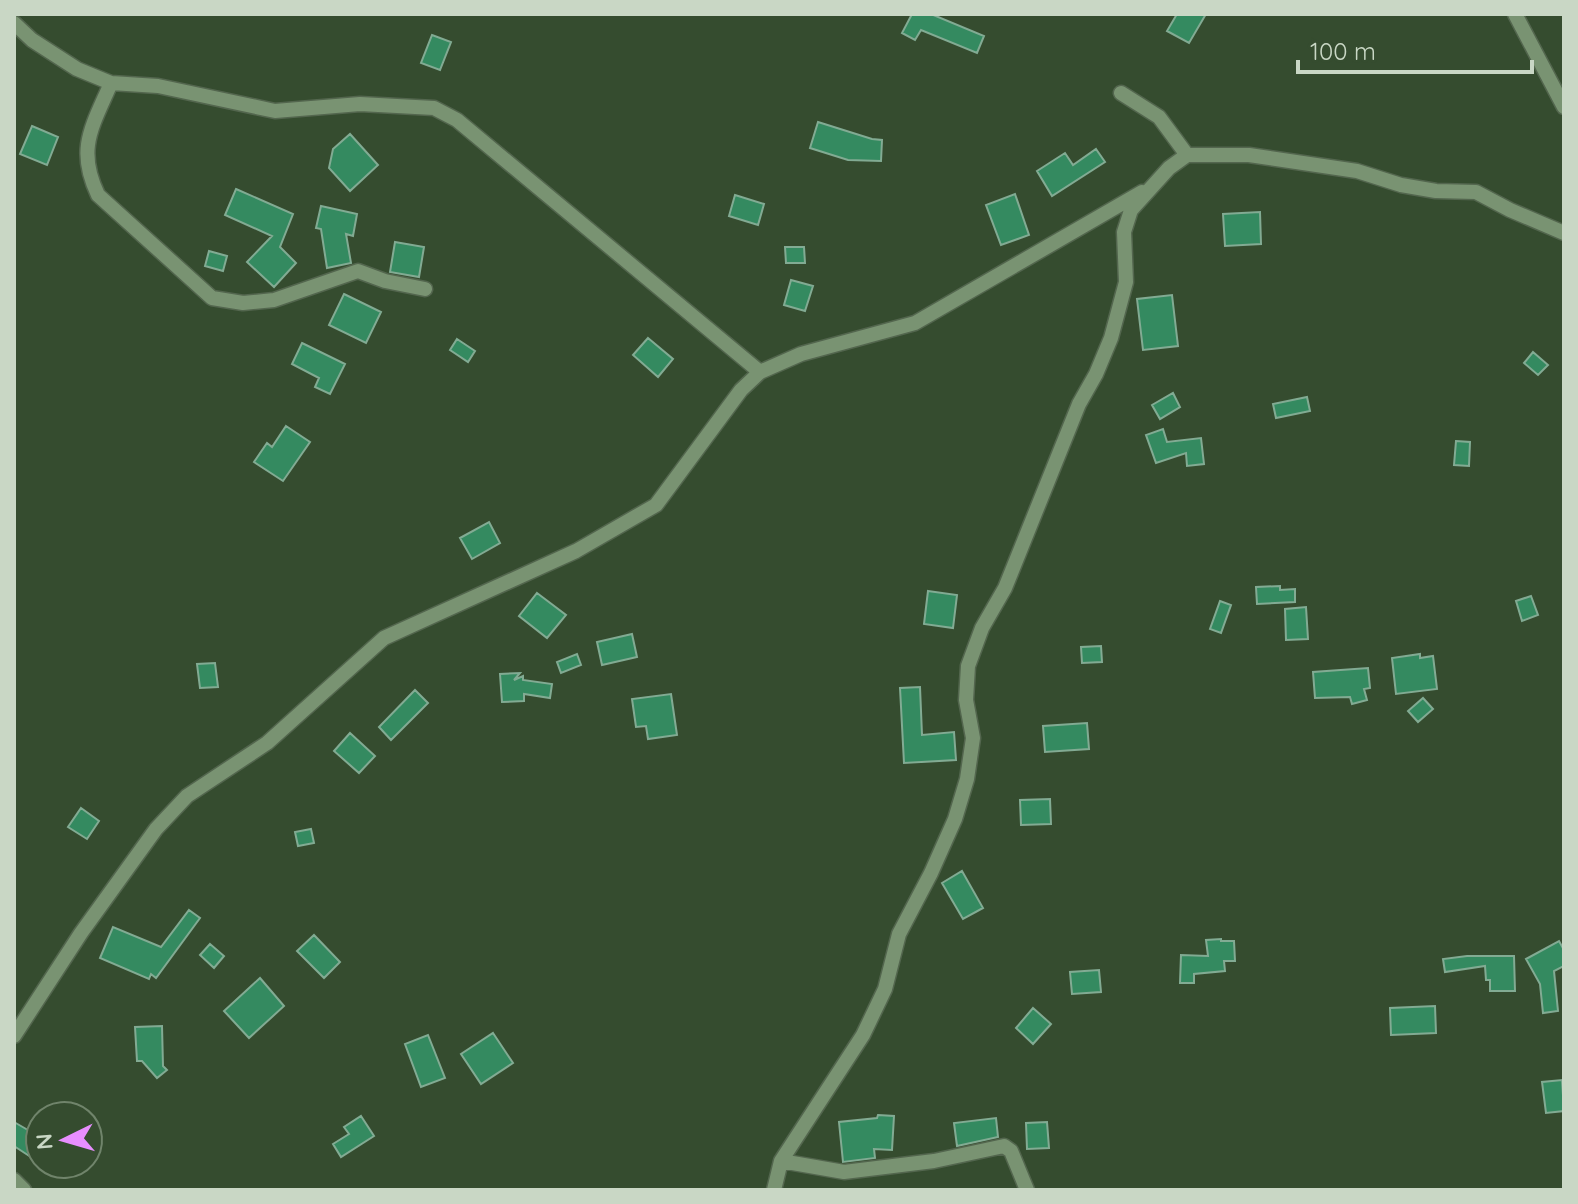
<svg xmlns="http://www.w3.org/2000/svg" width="1578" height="1204" font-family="Quicksand,sans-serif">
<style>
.building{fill:#348a60;stroke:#82ab93;stroke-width:2}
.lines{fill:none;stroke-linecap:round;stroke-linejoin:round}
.minor-casing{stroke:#53664e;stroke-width:17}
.minor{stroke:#799372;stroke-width:14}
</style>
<rect width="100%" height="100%" fill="#354c2f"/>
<path class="building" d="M 912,14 L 931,14 L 984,36 L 977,53 L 921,30 L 915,40 L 902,33 Z
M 1177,14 L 1206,14 L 1189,43 L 1167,31 Z
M 432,35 L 451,42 L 440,70 L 421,63 Z
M 818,122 L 872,139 L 882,140 L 881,161 L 848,160 L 810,148 Z
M 32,126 L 58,137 L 47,165 L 20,154 Z
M 350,134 L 378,165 L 350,191 L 329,168 L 333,149 Z
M 1096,149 L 1105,162 L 1052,196 L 1037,171 L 1065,153 L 1073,165 Z
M 236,189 L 293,214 L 280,247 L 296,263 L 274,287 L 247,262 L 272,236 L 225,215 Z
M 1015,194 L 1029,235 L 1001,245 L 986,205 Z
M 735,195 L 764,204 L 758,225 L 729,216 Z
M 321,206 L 357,214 L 353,236 L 346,234 L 351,263 L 327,268 L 321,229 L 316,228 Z
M 1260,212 L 1261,244 L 1225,246 L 1223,214 Z
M 395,242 L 424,247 L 419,277 L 390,272 Z
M 785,247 L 804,247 L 805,263 L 786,263 Z
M 209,251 L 227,256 L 223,271 L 205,266 Z
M 791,280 L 813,286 L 805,311 L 784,305 Z
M 344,294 L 381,312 L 366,343 L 329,325 Z
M 1172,295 L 1178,346 L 1143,350 L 1137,299 Z
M 648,338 L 673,359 L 658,377 L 633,355 Z
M 457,339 L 475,351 L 468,362 L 450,350 Z
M 302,343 L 345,364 L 330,394 L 315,387 L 319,378 L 292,364 Z
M 1533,352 L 1548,365 L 1538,375 L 1524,363 Z
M 1173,393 L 1180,407 L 1160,419 L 1152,405 Z
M 1307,397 L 1310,411 L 1276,418 L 1273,404 Z
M 286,426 L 310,442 L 283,481 L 254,462 L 267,443 L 272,447 Z
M 1163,429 L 1167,442 L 1201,438 L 1204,464 L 1187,466 L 1186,453 L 1156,463 L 1146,435 Z
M 1456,441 L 1470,442 L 1469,466 L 1454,465 Z
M 489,522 L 500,543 L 472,559 L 460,538 Z
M 1280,586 L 1280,590 L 1295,589 L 1295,602 L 1257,604 L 1256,587 Z
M 928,591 L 957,595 L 953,628 L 924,624 Z
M 537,593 L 566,615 L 547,638 L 519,616 Z
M 1531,596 L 1538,615 L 1522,621 L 1516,601 Z
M 1220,601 L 1231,605 L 1221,633 L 1210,629 Z
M 1306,607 L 1308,639 L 1286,640 L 1285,609 Z
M 632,634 L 637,657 L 602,665 L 597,642 Z
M 1101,646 L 1102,662 L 1082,663 L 1081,647 Z
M 577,654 L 581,665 L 561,673 L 557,662 Z
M 1420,654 L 1420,658 L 1433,656 L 1437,689 L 1396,694 L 1392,658 Z
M 215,663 L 218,687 L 200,688 L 197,664 Z
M 1368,668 L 1370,688 L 1364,689 L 1367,700 L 1352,704 L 1350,697 L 1315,698 L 1313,672 Z
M 520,673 L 514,680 L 523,676 L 523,680 L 552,684 L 550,698 L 524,694 L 524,701 L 502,702 L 500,674 Z
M 920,687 L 922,735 L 954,732 L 956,760 L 904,763 L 900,688 Z
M 415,690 L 428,703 L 391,740 L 379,727 Z
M 671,694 L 677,735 L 648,739 L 646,726 L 636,727 L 632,699 Z
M 1423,698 L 1433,709 L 1418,722 L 1408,711 Z
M 1087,723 L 1089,749 L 1045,752 L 1043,726 Z
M 350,733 L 375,756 L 359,773 L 334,751 Z
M 1050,799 L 1051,824 L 1021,825 L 1020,800 Z
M 81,808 L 99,821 L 87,839 L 68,827 Z
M 311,829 L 314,843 L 298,846 L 295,832 Z
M 962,871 L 983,908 L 963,919 L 942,883 Z
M 189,910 L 200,918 L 156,978 L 151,974 L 149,979 L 100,958 L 113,927 L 161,947 Z
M 314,935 L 340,962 L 324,978 L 297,951 Z
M 1221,939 L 1221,941 L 1234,941 L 1235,961 L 1224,961 L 1225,971 L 1194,974 L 1194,983 L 1180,983 L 1181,955 L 1208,956 L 1206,940 Z
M 1559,941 L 1564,950 L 1564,966 L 1554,971 L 1558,1011 L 1543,1013 L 1540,984 L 1526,959 Z
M 210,944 L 224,956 L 214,968 L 200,955 Z
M 1467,956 L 1514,956 L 1515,991 L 1490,991 L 1490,980 L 1486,980 L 1485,966 L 1445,972 L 1443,959 Z
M 1099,970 L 1101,992 L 1072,994 L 1070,972 Z
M 260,978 L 284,1006 L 249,1038 L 224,1011 Z
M 1435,1006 L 1436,1033 L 1391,1035 L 1390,1008 Z
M 1033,1008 L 1051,1024 L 1033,1044 L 1016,1028 Z
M 162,1026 L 163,1066 L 167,1070 L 157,1078 L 142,1061 L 137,1061 L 135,1027 Z
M 493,1033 L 513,1063 L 481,1084 L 461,1054 Z
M 428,1035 L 445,1078 L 421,1087 L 405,1044 Z
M 1562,1080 L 1564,1111 L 1546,1113 L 1542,1082 Z
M 878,1115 L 894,1116 L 892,1150 L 874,1149 L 875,1158 L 843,1162 L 839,1122 L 877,1118 Z
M 361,1116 L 374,1136 L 341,1157 L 333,1144 L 349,1134 L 344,1127 Z
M 996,1118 L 998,1137 L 957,1146 L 954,1123 Z
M 14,1122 L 40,1137 L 40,1163 L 14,1146 Z
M 1047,1122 L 1049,1148 L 1027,1149 L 1026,1123 Z"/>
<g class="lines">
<defs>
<path id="minor" d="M 1515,14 L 1564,107
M 14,23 L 32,40 L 77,69 L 111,83 L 158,86 L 275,111 L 360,104 L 434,108 L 457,120 L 760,372
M 111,83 C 92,127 76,149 98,195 L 212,298 L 243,303 L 274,300 L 358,271 L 385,281 L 425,289
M 1121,93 L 1159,117 L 1187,155
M 14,1036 L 81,933 L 156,829 L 187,796 L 267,743 L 384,638 L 576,551 L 656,505 L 741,390 L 760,372 L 801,354 L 915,323 L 1142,192
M 781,1161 L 844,1172 L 934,1161 L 1004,1146 L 1011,1151 L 1027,1190
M 14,1180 L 24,1190
M 774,1190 L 781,1161 L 863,1035 L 885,989 L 899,934 L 931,873 L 955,819 L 967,779 L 973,738 L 966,700 L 968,666 L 982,628 L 1005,588 L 1079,404 L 1096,374 L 1111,338 L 1126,282 L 1124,232 L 1131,210 L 1169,168 L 1187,155 L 1249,155 L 1357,171 L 1401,185 L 1436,191 L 1476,192 L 1510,210 L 1564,233"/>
</defs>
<use href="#minor" class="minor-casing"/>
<use href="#minor" class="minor"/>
</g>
<rect width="1578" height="1204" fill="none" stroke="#c9d7c5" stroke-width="32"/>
<g transform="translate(64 1140) rotate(265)"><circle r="38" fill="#354c2f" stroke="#70846b" stroke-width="2"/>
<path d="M0-6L14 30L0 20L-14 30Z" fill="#e88eff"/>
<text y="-12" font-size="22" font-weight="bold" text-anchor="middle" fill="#c9d7c5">N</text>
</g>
<path d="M1298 60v12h234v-12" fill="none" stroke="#c9d7c5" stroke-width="4"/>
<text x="1310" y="60" font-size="24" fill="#c9d7c5" stroke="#354c2f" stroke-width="6" paint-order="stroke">100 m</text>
</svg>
